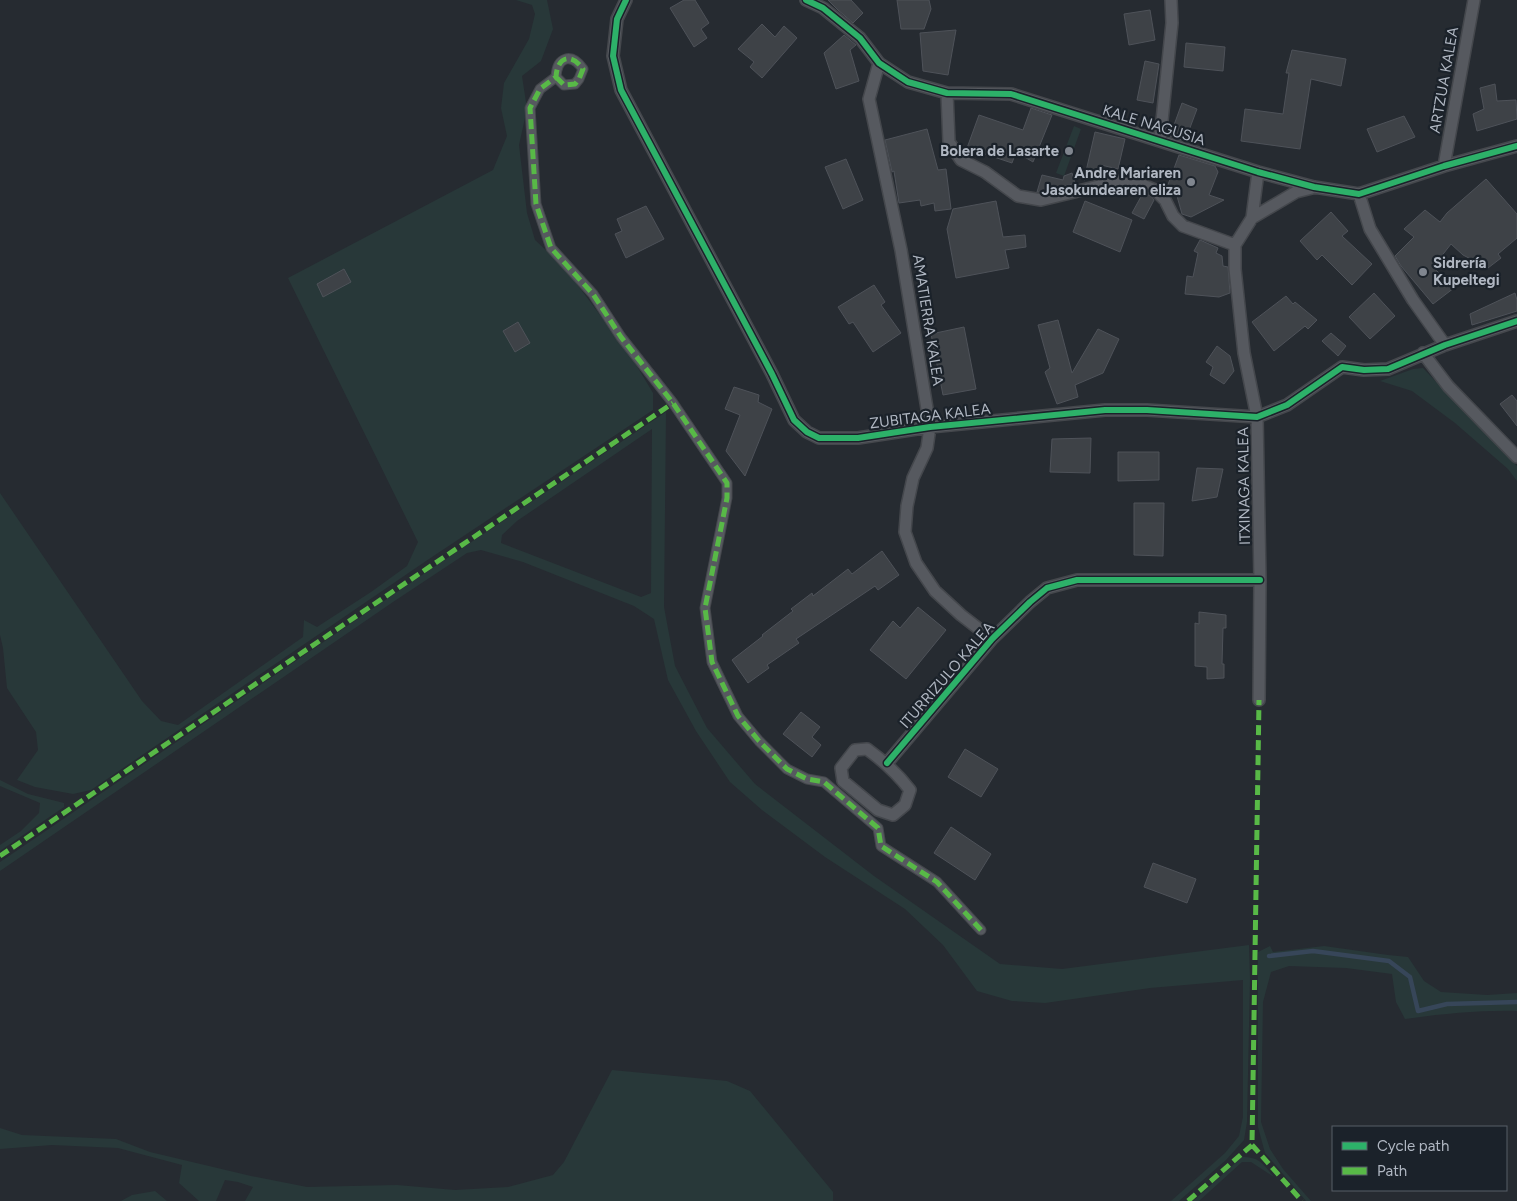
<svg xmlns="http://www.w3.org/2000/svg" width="1517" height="1201" font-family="Figtree,sans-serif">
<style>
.green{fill:#283839;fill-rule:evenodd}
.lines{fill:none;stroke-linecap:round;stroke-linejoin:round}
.stream{stroke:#374659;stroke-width:4.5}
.building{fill:#3e4247;stroke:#4e5259}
.pedestrian-casing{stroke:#44474c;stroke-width:11}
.minor-casing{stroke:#44474c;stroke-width:14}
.pedestrian{stroke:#56595f;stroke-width:9}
.minor{stroke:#56595f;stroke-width:11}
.quiet{stroke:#58b947;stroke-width:5;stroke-dasharray:10 5;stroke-linecap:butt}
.cycleway-casing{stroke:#1b222a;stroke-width:9}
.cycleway{stroke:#2db169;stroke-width:6}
.poi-dot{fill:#80868f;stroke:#1b222a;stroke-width:2}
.labels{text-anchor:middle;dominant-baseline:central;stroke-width:4.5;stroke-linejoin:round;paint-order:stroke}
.street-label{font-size:15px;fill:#b0b7c2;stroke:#1b222a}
.poi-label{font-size:15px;font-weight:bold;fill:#b0b7c2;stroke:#1b222a;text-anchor:end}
</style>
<rect width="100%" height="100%" fill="#262b31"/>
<path class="green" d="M 516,0 L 547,0 L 553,29 L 541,61 L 522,76 L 527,109 L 519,145 L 527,213 L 535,240 L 565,268 L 632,358 L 653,393 L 653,410 L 426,561 L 91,790 L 73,794 L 35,787 L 17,780 L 38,750 L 36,732 L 7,688 L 3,648 L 0,635 L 0,493 L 142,701 L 161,721 L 178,725 L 303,637 L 304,620 L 317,627 L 371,592 L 407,566 L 418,542 L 288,278 L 493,170 L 507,136 L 501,108 L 504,83 L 529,39 L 535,14 L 532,5 Z
M 1074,126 L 1081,129 L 1064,176 L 1056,173 Z
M 1423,368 L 1517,466 L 1517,481 L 1508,469 L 1455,423 L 1412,391 L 1380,381 L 1413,369 Z
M 666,412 L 664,607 L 675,666 L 707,728 L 755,784 L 874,876 L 1000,964 L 1062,969 L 1249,945 L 1250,979 L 1247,1122 L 1244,1140 L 1226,1160 L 1179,1201 L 1171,1201 L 1225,1153 L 1239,1136 L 1243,1117 L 1243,980 L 1150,988 L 1045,1003 L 1012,1001 L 977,991 L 943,945 L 905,909 L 825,857 L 762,810 L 730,782 L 696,731 L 668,680 L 654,619 L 634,606 L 523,562 L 481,550 L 467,553 L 393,602 L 0,871 L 0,862 L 431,569 ZM 652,429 L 651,593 L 641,597 L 501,543 L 502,535 L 517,521 Z
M 0,780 L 28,794 L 64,803 L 64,807 L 0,851 L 0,845 L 21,831 L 39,813 L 40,803 L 0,786 Z
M 1270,946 L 1273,952 L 1324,946 L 1388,955 L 1408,957 L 1424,981 L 1441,992 L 1487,995 L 1517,993 L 1517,1011 C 1480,1010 1442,1014 1405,1019 L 1396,1002 L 1392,974 L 1346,968 L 1289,966 L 1271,972 L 1263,1002 L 1261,1122 L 1270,1149 L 1283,1169 L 1311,1201 L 1306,1201 L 1265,1153 L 1258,1127 L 1258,952 Z
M 612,1070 L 727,1081 L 750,1091 L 833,1192 L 833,1201 L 245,1201 L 253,1187 L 238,1182 L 225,1180 L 216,1201 L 199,1201 L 179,1183 L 182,1165 L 118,1148 L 52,1145 L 0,1149 L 0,1128 L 22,1135 L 116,1139 L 150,1152 L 251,1176 L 307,1187 L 397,1185 L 455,1190 L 508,1187 L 553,1175 L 564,1162 Z
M 1242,1157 C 1260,1157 1263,1164 1274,1177 L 1251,1162 L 1242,1162 L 1199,1201 L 1193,1201 Z
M 155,1191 L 167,1201 L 121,1201 L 132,1195 Z"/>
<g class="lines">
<path class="stream" d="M 1269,956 L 1313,951 L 1389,961 L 1410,977 L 1418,1011 L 1447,1004 L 1517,1002"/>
</g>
<path class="building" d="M 684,0 L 695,0 L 709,23 L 701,29 L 707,38 L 694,47 L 670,8 Z
M 828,0 L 851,0 L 863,13 L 853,23 L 838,10 Z
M 897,0 L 929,0 L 931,9 L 924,29 L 901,29 Z
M 1150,10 L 1155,40 L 1129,45 L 1124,14 Z
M 762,24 L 775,37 L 784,26 L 797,38 L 762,78 L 750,67 L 754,62 L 738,49 Z
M 956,30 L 948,75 L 923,71 L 920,33 Z
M 844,35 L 856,45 L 850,50 L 859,81 L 836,89 L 824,53 Z
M 1186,43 L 1225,47 L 1223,71 L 1184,67 Z
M 1292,50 L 1346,59 L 1341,86 L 1311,79 L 1300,149 L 1241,141 L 1245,109 L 1283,114 L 1289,73 L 1286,73 Z
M 1145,61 L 1159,64 L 1153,103 L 1137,100 Z
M 1495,84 L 1497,101 L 1516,100 L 1517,119 L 1477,131 L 1473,114 L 1484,109 L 1480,88 Z
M 1182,103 L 1197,109 L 1185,141 L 1170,136 Z
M 1031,108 L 1052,115 L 1033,162 L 1016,152 L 1012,163 L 967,148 L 979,115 L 1023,130 Z
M 1404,116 L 1415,137 L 1377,152 L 1367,129 Z
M 927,129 L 938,170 L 946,169 L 951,209 L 935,211 L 934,203 L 921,206 L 920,200 L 899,203 L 894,171 L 892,172 L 885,140 Z
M 1095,132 L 1125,139 L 1118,169 L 1101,165 L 1098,175 L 1084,180 Z
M 1179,155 L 1215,166 L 1218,172 L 1209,195 L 1224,200 L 1191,217 L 1182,214 L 1177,196 L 1169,193 L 1166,190 Z
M 846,159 L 863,200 L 843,209 L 825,167 Z
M 1072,173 L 1075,183 L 1076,183 L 1041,192 L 1037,192 L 1042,175 L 1063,180 L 1064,176 Z
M 1486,179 L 1517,214 L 1517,238 L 1498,254 L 1501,258 L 1488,268 L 1463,255 L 1451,244 L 1433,267 L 1454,288 L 1433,304 L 1401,266 L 1395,256 L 1414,237 L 1404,229 L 1425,210 L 1440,222 L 1447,213 Z
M 1143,193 L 1151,196 L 1154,200 L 1144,219 L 1132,213 Z
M 996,201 L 1003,237 L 1025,235 L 1026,247 L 1005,250 L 1009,268 L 956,278 L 947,229 L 953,209 Z
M 1085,201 L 1132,220 L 1120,252 L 1073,232 Z
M 646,206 L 664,239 L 626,258 L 615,234 L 622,231 L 617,219 Z
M 1331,212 L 1348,231 L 1342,236 L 1372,264 L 1352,285 L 1322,255 L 1317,260 L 1300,241 Z
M 1200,240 L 1218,248 L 1216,253 L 1222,256 L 1223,266 L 1228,267 L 1230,293 L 1219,297 L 1185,294 L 1187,276 L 1193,277 L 1198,253 L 1194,251 Z
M 344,269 L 351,282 L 323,297 L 317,284 Z
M 874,285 L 885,302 L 881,305 L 901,333 L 873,352 L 853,322 L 849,324 L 838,307 Z
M 1374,293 L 1395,316 L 1370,339 L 1349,317 Z
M 1515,293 L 1517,300 L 1517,311 L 1472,325 L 1470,314 Z
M 1286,296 L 1293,304 L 1295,302 L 1317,320 L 1308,329 L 1305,326 L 1274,351 L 1252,322 Z
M 1058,320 L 1072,373 L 1098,329 L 1119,339 L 1103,373 L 1075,385 L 1078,397 L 1057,404 L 1045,372 L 1050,368 L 1038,325 Z
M 518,322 L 530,343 L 515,352 L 503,331 Z
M 964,327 L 976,389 L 943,395 L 931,334 Z
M 1331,333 L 1346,346 L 1338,356 L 1322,341 Z
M 1217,346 L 1230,356 L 1234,371 L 1224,384 L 1210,375 L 1213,367 L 1206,362 Z
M 734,387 L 759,395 L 758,402 L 772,409 L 745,476 L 726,451 L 740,415 L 725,409 Z
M 1512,395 L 1517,401 L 1517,426 L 1500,404 Z
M 1091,438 L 1090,473 L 1050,472 L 1052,439 Z
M 1118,452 L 1159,452 L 1159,480 L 1118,481 Z
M 1197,468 L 1223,469 L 1217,497 L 1192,501 Z
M 1134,503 L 1164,503 L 1163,556 L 1134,555 Z
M 882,551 L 899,575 L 878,590 L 875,586 L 796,639 L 799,643 L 767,665 L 769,668 L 748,683 L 732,660 L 763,636 L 762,635 L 793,611 L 791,609 L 812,593 L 813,596 L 848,569 L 852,574 Z
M 918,607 L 946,630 L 906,679 L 870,650 L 893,621 L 900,628 Z
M 1199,612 L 1226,615 L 1226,628 L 1223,628 L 1222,664 L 1224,664 L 1224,678 L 1207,679 L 1207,667 L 1195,666 L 1195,623 L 1199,624 Z
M 801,712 L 820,727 L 812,737 L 821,745 L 812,757 L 783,734 Z
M 965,749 L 998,769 L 981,797 L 948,777 Z
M 951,827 L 991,854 L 975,880 L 934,853 Z
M 1153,863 L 1196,879 L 1187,903 L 1144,887 Z"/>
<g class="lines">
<defs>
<path id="pedestrian" d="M 556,77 L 564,85 L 575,84 L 579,79 L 583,69 C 571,52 557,57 556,77 L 540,89 L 530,108 L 536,204 L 551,248 L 593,294 L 621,337 L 673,403 L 727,483 L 727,498 L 705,608 L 712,662 L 738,716 L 759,741 L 787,769 L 807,779 L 824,782 L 878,828 L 881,846 L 937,882 L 981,930"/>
<path id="minor" d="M 626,0 L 617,19 L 613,56 L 621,90 L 772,374 L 794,420 L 807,432 L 819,438 L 858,438 L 930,427 L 1105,410 L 1147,410 L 1257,417 L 1287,405 L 1342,367 L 1364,370 L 1388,369 L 1445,345 L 1517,321
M 806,0 L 823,8 L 860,38 L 879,63 L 908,82 L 947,93 L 1011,94 L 1258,172 L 1314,187 L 1359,194 L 1444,166 L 1517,146
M 879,63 L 869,99 L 901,250 L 930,427 L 927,448 L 913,478 L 907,506 L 905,532 L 916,563 L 935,591 L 961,615 L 992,639
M 947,93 L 949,142 L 961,160 L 985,172 L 1018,196 L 1041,200 L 1128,179 L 1155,190 L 1165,200 L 1173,216 L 1183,226 L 1235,245
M 1160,140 L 1172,23 L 1171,0
M 1444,166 L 1474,0
M 1258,172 L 1252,218 L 1235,245 L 1235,269 L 1244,353 L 1257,417 L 1260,580 L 1259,700
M 1359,194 L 1370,229 L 1413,300 L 1445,345
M 1252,218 L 1296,192 L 1312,188
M 1423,353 L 1448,386 L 1517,457
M 867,749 C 885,762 897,773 910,790 L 905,805 L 893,815 L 878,810 L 843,781 L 841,768 L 855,750 Z
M 887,763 L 992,639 L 1030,602 L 1047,588 L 1077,580 L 1260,580"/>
</defs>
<use href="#pedestrian" class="pedestrian-casing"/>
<use href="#minor" class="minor-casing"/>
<use href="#pedestrian" class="pedestrian"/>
<use href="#minor" class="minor"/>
<path class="quiet" d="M 556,77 L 564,85 L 575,84 L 579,79 L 583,69 C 571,52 557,57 556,77 L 540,89 L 530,108 L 536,204 L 551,248 L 593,294 L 621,337 L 673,403 L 727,483 L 727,498 L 705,608 L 712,662 L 738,716 L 759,741 L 787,769 L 807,779 L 824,782 L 878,828 L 881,846 L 937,882 L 981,930
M 0,856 L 673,403
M 1252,1145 L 1302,1201
M 1188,1201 L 1252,1145 L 1259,700"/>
<defs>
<path id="cycleway" d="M 626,0 L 617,19 L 613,56 L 621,90 L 772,374 L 794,420 L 807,432 L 819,438 L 858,438 L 930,427 L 1105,410 L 1147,410 L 1257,417 L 1287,405 L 1342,367 L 1364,370 L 1388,369 L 1445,345 L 1517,321
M 806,0 L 823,8 L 860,38 L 879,63 L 908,82 L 947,93 L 1011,94 L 1258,172 L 1314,187 L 1359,194 L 1444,166 L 1517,146
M 887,763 L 992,639 L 1030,602 L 1047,588 L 1077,580 L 1260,580"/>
</defs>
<use href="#cycleway" class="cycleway-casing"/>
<use href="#cycleway" class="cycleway"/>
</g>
<g class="poi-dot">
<circle cx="1069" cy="151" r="5"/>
<circle cx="1191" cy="182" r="5"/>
<circle cx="1423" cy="272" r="5"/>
</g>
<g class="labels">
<g class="street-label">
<text transform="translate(1444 80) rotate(-80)">ARTZUA KALEA</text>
<text transform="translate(1154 125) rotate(17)">KALE NAGUSIA</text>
<text transform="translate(928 320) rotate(81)">AMATIERRA KALEA</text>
<text transform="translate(930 416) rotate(-7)">ZUBITAGA KALEA</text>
<text transform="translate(1244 486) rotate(-91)">ITXINAGA KALEA</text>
<text transform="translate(947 675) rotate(-49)">ITURRIZULO KALEA</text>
</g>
<g class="poi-label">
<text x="1059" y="151">Bolera de Lasarte</text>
<text x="1181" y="173">Andre Mariaren<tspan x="1181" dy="17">Jasokundearen eliza</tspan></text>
<text x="1433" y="263" text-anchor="start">Sidrería<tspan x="1433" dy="17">Kupeltegi</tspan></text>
</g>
</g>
<rect x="1332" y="1126" width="175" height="65" fill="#1b222a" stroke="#575e67"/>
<rect x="1342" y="1142" width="25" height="8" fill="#2db169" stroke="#575e67"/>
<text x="1377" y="1151" font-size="15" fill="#b0b7c2">Cycle path</text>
<rect x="1342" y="1167" width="25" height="8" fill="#58b947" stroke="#575e67"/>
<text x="1377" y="1176" font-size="15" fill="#b0b7c2">Path</text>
</svg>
